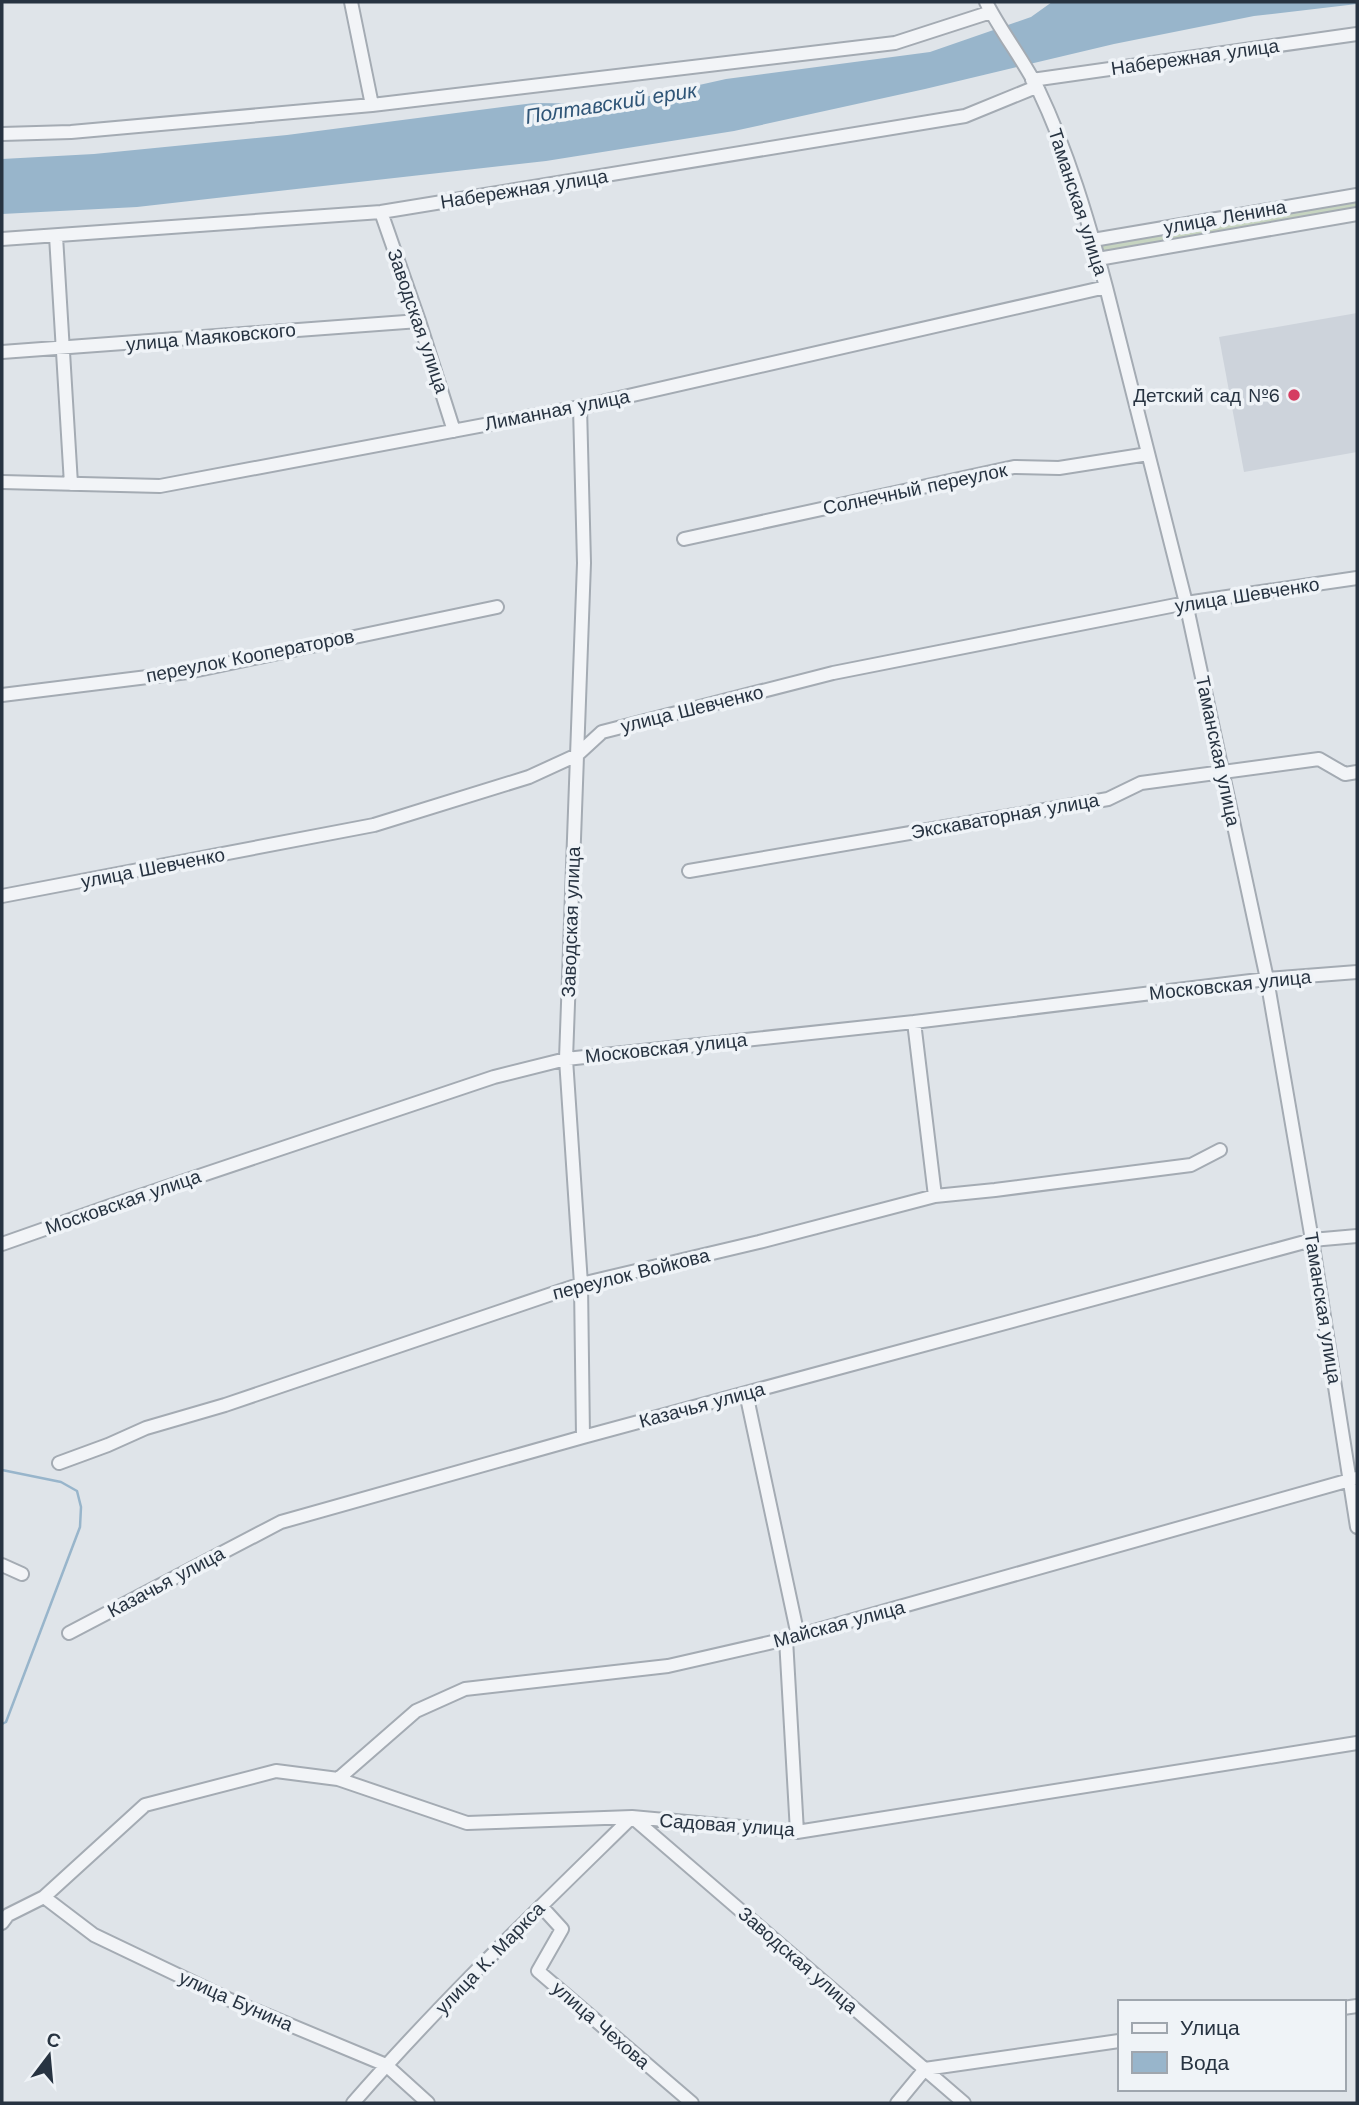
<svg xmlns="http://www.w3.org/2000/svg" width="1359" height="2105" font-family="'Work Sans',sans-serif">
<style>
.built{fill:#cdd3db}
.green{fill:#c6d4c0}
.water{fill:#98b5cb}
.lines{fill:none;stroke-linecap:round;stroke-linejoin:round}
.stream{stroke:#98b5cb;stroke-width:2.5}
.minor-casing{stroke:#a4abb3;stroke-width:16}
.minor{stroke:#f2f4f7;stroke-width:12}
.poi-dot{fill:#d53d61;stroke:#eff3f7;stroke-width:2.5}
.labels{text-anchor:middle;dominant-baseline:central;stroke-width:7;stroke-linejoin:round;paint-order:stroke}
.street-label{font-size:19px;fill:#273341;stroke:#eff3f7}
.poi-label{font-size:19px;fill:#273341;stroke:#eff3f7;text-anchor:end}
.water-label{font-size:21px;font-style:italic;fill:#2f5577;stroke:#eff3f7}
</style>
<rect width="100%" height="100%" fill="#dfe4e9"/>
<path class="built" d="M 1357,313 L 1357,452 L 1244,472 L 1219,337 Z"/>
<path class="green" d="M 1357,196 L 1357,215 L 1100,256 L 1096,241 Z"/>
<path class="water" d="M 1052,2 L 1357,2 L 1357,4 L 1254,16 L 1114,44 L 925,89 L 734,131 L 546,161 L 137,207 L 2,214 L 2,159 L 94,154 L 287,135 L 534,103 L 614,104 L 726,79 L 930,52 L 1031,17 Z"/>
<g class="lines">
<path class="stream" d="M 2,1470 L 61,1482 L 77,1491 L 81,1507 L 80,1527 L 6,1722 L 2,1724"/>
<defs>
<path id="minor" d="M 351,2 L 372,105
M 986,2 C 1001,32 1023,59 1038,89 C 1068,152 1088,220 1106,287 L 1186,603 L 1267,979 L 1312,1240 L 1357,1527
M 1032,80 L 1357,34
M 2,134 L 71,132 L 372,105 L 895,43 L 991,12
M 381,212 L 419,321 L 454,431
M 56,236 L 71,484
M 2,239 L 381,212 L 965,116 L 1036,87
M 1093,240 L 1357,195
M 1098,259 L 1357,214
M 2,352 L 419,321
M 580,407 L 584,563 L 566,1059 L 581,1284 L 583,1437
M 2,482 L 160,486 L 580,407 L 1106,287
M 684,539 L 1014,467 L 1059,468 L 1148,454
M 2,695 L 188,672 L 497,607
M 689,871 L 1108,799 L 1141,783 L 1319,759 L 1345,774 L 1357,772
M 2,896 L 374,825 L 529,777 L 577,755 L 602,732 L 833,673 L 1186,603 L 1357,578
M 914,1022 L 935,1196
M 2,1244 L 110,1206 L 494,1077 L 566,1059 L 914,1022 L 1267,979 L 1357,972
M 746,1393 L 798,1636
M 59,1463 L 108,1445 L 146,1428 L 225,1405 L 581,1284 L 759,1242 L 935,1196 L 995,1190 L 1191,1165 L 1220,1150
M 2,1565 L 22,1574
M 69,1633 L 281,1522 L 583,1437 L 1312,1240 L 1357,1236
M 786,1639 L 797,1832
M 338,1779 L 416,1711 L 465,1689 L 668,1666 L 786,1639 L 1357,1478
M 44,1897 L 94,1935 L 230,2000 L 386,2065 L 428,2103
M 541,1906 L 562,1929 L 538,1971 L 692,2103
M 2,1923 L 8,1915 L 44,1897 L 145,1805 L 276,1771 L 338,1779 L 467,1823 L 632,1817 L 797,1832 L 1357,1743
M 1343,2008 L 1357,2006
M 353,2103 C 440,2003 537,1910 632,1817 L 964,2103
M 897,2103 L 925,2069 L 1119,2041"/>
</defs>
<use href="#minor" class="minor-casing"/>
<use href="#minor" class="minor"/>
</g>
<circle class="poi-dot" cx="1294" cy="395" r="7"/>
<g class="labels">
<g class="street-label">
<text transform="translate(1195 57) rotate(-8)">Набережная улица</text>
<text transform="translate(524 189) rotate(-9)">Набережная улица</text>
<text transform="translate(1078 202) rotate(72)">Таманская улица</text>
<text transform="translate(1225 217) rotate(-10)">улица Ленина</text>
<text transform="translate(418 321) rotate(71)">Заводская улица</text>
<text transform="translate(211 337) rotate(-5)">улица Маяковского</text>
<text transform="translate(557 410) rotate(-11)">Лиманная улица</text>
<text transform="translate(915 489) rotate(-12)">Солнечный переулок</text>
<text transform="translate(1247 595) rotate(-9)">улица Шевченко</text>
<text transform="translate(250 656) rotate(-11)">переулок Кооператоров</text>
<text transform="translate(692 709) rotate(-14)">улица Шевченко</text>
<text transform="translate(1218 751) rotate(78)">Таманская улица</text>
<text transform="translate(1005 816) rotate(-10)">Экскаваторная улица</text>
<text transform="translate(153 868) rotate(-11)">улица Шевченко</text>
<text transform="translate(571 922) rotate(-88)">Заводская улица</text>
<text transform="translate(1230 985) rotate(-6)">Московская улица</text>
<text transform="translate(666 1048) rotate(-6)">Московская улица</text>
<text transform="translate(123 1202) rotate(-19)">Московская улица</text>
<text transform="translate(631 1274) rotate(-14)">переулок Войкова</text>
<text transform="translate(1323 1308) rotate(81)">Таманская улица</text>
<text transform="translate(702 1405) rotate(-15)">Казачья улица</text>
<text transform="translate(166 1582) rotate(-28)">Казачья улица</text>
<text transform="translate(839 1624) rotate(-15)">Майская улица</text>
<text transform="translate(727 1825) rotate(4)">Садовая улица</text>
<text transform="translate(490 1958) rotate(-46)">улица К. Маркса</text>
<text transform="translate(798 1960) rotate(41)">Заводская улица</text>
<text transform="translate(236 2001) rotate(24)">улица Бунина</text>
<text transform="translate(601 2025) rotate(41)">улица Чехова</text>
</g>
<g class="poi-label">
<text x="1280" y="395">Детский сад №6</text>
</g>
<g class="water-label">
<text transform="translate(611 103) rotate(-9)">Полтавский ерик</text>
</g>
</g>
<rect width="1359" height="2105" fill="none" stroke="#273341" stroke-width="7"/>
<rect x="1118" y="2000" width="228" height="91" fill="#eff3f7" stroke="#9fa6ae" stroke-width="2"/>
<rect x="1132" y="2023" width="35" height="10" fill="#f2f4f7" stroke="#9fa6ae" stroke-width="2"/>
<text x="1180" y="2035" font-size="21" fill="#273341">Улица</text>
<rect x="1132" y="2052" width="35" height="21" fill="#98b5cb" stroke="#9fa6ae" stroke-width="2"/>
<text x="1180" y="2070" font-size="21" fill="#273341">Вода</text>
<g transform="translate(49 2056) rotate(16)" stroke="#eff3f7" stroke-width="5" paint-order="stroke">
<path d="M0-5L12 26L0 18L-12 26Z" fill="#273341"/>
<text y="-10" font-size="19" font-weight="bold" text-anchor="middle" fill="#273341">С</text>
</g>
</svg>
